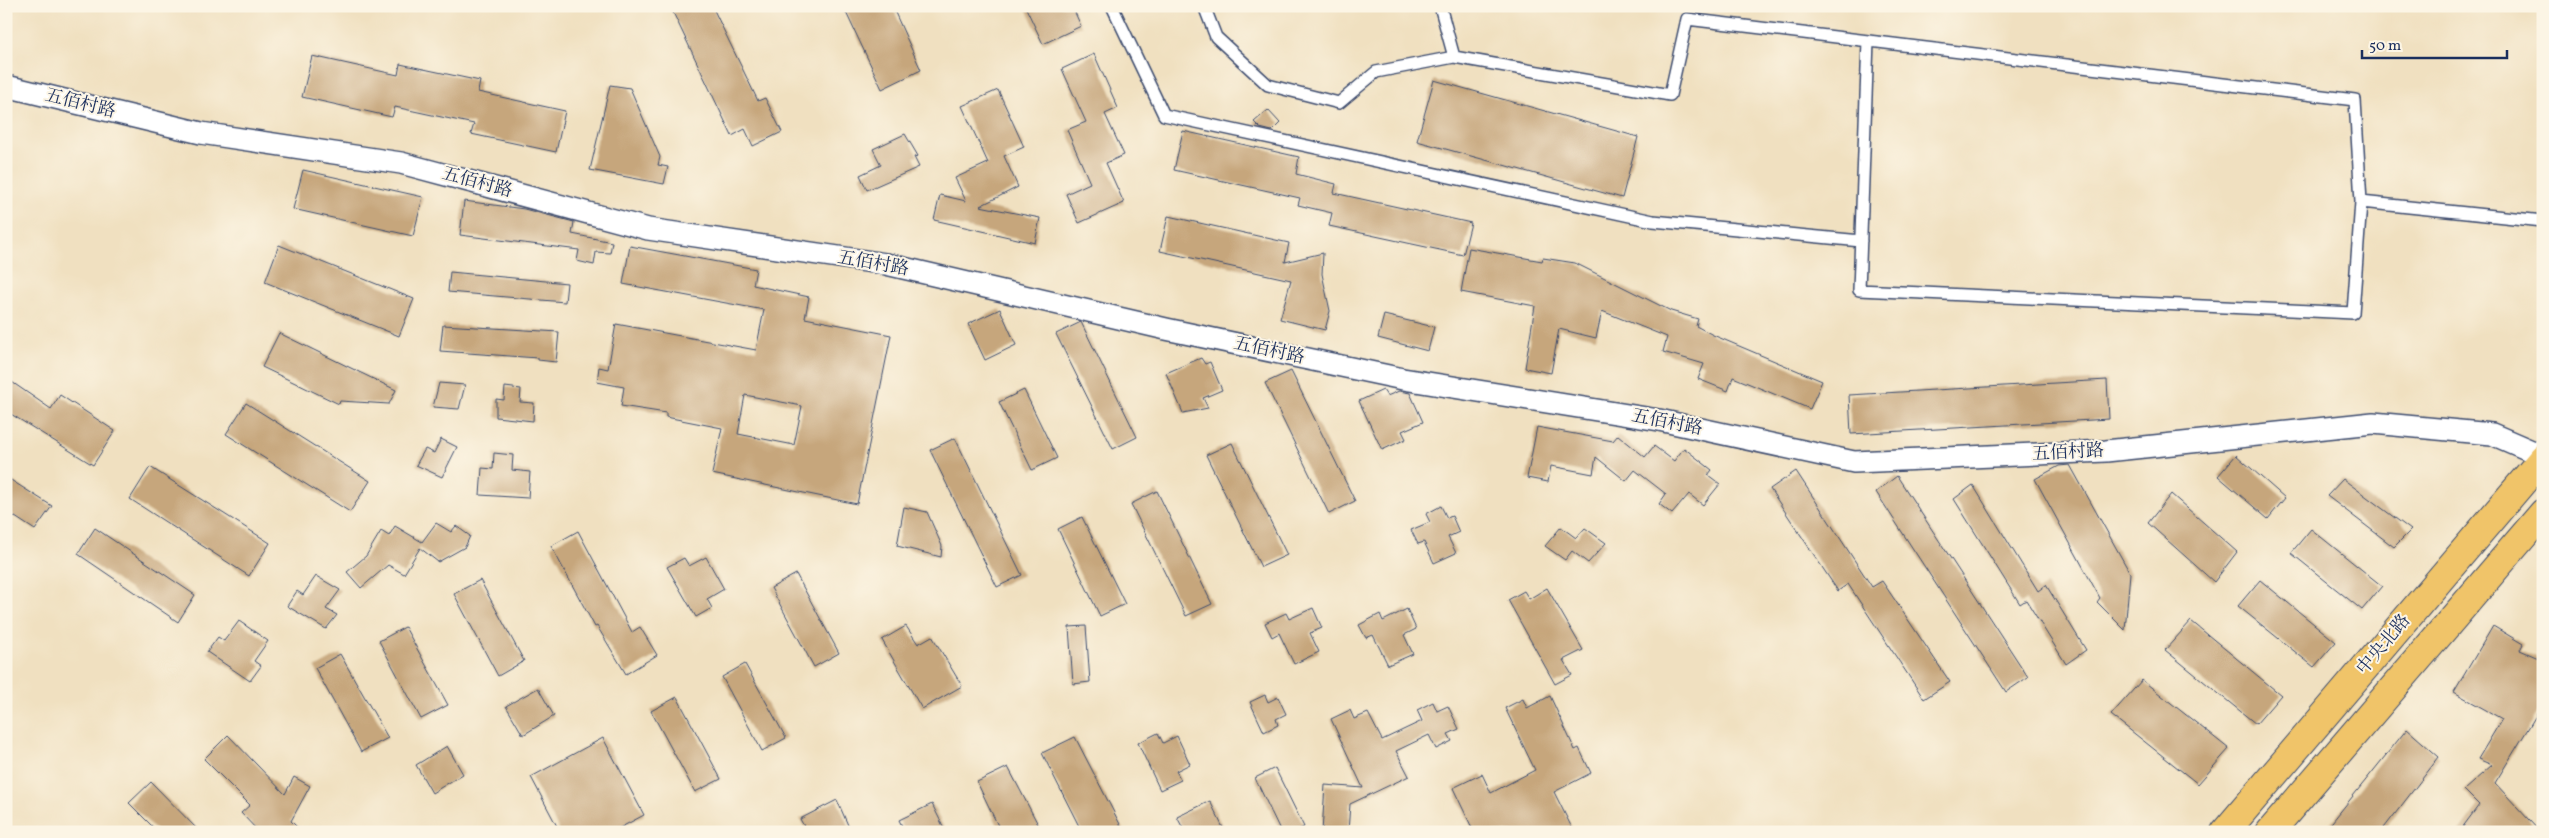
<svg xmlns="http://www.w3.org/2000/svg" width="2549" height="838" font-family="Vollkorn,'Noto Serif SC',serif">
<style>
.building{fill:#c6a67b;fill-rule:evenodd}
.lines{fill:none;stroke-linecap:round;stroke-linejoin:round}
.service-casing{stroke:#3b4a6d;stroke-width:14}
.minor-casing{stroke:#3b4a6d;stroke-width:24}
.primary-casing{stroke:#3b4a6d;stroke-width:30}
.service{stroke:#fff;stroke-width:11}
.minor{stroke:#fff;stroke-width:21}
.primary{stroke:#f0c469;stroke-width:28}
.labels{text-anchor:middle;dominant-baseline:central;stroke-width:4;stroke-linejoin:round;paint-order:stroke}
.street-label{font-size:18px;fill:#1b2f5e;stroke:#fcf5e5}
</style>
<rect width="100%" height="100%" fill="#fcf5e5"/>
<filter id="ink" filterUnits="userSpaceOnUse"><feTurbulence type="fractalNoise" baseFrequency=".02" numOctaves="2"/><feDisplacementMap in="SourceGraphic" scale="10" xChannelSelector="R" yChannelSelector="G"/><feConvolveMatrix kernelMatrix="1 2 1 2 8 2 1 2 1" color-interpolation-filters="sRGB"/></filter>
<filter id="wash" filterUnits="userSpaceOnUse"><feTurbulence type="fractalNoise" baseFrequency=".0096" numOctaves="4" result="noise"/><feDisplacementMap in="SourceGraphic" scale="20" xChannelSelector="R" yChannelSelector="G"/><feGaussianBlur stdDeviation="1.12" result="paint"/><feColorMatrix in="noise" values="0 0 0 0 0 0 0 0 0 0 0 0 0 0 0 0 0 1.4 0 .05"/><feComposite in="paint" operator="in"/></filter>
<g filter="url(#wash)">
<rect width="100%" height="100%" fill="#f0e0c0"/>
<g id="blocks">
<path class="building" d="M 670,6 L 712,6 L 758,101 L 765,98 L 782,132 L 753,146 L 745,129 L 732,136 Z
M 843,6 L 892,6 L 921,70 L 882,89 Z
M 1025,6 L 1072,6 L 1081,26 L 1043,44 Z
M 1094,54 L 1118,108 L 1105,114 L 1124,155 L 1106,163 L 1124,203 L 1079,223 L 1066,194 L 1090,183 L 1067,130 L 1086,122 L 1062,69 Z
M 312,56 L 398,75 L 400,64 L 480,81 L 478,92 L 565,111 L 556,152 L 471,134 L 474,124 L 395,107 L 392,117 L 302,97 Z
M 1434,80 L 1638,137 L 1622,198 L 1417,141 Z
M 610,85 L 630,88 L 660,157 L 658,165 L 668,167 L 664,184 L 590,170 Z
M 998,90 L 1024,147 L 1004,156 L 1018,187 L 980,206 L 1040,218 L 1035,243 L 934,220 L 940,195 L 966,201 L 955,178 L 988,163 L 962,106 Z
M 1268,110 L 1280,123 L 1272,131 L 1260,128 L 1254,122 Z
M 1183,131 L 1299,157 L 1296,174 L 1336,184 L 1334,193 L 1471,223 L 1463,255 L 1329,226 L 1332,213 L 1298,205 L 1300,198 L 1174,170 Z
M 905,134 L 918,156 L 914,157 L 919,167 L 867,190 L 860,175 L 881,165 L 873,149 Z
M 303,170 L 423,197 L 413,236 L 293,209 Z
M 464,201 L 524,209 L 574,222 L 572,234 L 612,242 L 610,253 L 596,252 L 594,265 L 577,261 L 579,250 L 460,235 Z
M 1168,216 L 1289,243 L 1285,262 L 1323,253 L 1322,274 L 1330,311 L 1325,330 L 1280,319 L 1291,280 L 1160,251 Z
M 279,245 L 414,299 L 399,336 L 265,282 Z
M 630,246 L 756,269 L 753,285 L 809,297 L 805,318 L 891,335 L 857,504 L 712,474 L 722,428 L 666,417 L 666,413 L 621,406 L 624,387 L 597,382 L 599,367 L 608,369 L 616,324 L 756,350 L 764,310 L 623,284 ZM 745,395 L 802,406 L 794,445 L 738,434 Z
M 1469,248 L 1542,261 L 1543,258 L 1575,263 L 1671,311 L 1698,319 L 1696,326 L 1713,335 L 1822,381 L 1810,409 L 1733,377 L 1728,391 L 1698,379 L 1704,364 L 1663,352 L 1667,337 L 1602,311 L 1596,338 L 1559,329 L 1551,373 L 1525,368 L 1535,306 L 1461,292 Z
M 450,272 L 567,283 L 565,302 L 448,292 Z
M 1000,309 L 1016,345 L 985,360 L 968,324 Z
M 1384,315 L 1434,327 L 1428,351 L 1378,338 Z
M 1081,322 L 1137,437 L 1113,449 L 1056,334 Z
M 443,325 L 559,332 L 556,362 L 538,360 L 538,358 L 440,351 Z
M 279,333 L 396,390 L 389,404 L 340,401 L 339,404 L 262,367 Z
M 1201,358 L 1205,364 L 1210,362 L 1222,390 L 1203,398 L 1208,408 L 1183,413 L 1166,373 Z
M 1291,371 L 1355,501 L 1329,514 L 1265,383 Z
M 6,378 L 51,409 L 60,395 L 115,431 L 93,465 L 6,411 Z
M 2107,380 L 2109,419 L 1851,434 L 1849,395 Z
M 439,383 L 465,385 L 459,409 L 433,407 Z
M 505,387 L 521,389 L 520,402 L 534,403 L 533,421 L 496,417 L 496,399 L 504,400 Z
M 1024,390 L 1057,458 L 1032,470 L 999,402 Z
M 1383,390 L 1387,396 L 1399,391 L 1410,393 L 1423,422 L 1402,431 L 1406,439 L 1382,450 L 1359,401 Z
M 246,403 L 370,481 L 350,512 L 226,434 Z
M 1537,427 L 1613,441 L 1618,435 L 1645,457 L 1654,446 L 1674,461 L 1684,448 L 1712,470 L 1708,475 L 1720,484 L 1703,505 L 1689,494 L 1672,514 L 1659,504 L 1666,494 L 1635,470 L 1626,481 L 1596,457 L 1593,474 L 1551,466 L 1548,482 L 1527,478 Z
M 955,438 L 1022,575 L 997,587 L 930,450 Z
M 441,439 L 457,447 L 442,477 L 416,465 L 425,449 L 434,453 Z
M 1232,443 L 1287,555 L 1261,567 L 1206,455 Z
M 494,453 L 513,455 L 512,470 L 530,472 L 528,498 L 480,495 L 482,468 L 493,469 Z
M 2236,455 L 2285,498 L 2268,519 L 2218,476 Z
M 2070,465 L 2130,573 L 2125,630 L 2097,602 L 2100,598 L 2035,479 L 2059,466 Z
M 150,467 L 270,543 L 249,576 L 130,499 Z
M 1796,471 L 1872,587 L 1882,581 L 1950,682 L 1924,699 L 1848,584 L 1838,591 L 1770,489 Z
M 1897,476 L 2028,677 L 2006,692 L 1876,492 Z
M 6,477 L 52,506 L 35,530 L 6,511 Z
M 2343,479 L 2411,530 L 2394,547 L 2327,496 Z
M 1973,485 L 2038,591 L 2046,585 L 2086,650 L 2066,664 L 2026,600 L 2020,604 L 1954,499 Z
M 1157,491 L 1212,604 L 1186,616 L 1131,504 Z
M 2171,494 L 2237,552 L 2214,582 L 2148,523 Z
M 1441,506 L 1447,518 L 1452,516 L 1459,532 L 1448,537 L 1456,553 L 1434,563 L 1424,542 L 1418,544 L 1411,530 L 1430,522 L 1426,514 Z
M 904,507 L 927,512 L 942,546 L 941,557 L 897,546 Z
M 1082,517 L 1125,604 L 1100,616 L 1058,529 Z
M 436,523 L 451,532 L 456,526 L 470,536 L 465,547 L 438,562 L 420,548 L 404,574 L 388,565 L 361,588 L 347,572 L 366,556 L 381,531 L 389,536 L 395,526 L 422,542 Z
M 1561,527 L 1576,538 L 1585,528 L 1606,543 L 1588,563 L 1572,551 L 1565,560 L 1545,546 Z
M 95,528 L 195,595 L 178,622 L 78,554 Z
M 2311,529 L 2382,586 L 2362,610 L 2291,553 Z
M 578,531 L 632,632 L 640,627 L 657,655 L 626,674 L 597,626 L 595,627 L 551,546 Z
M 706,557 L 724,589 L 707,599 L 712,608 L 696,617 L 667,567 L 684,558 L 689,566 Z
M 796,574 L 839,653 L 814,667 L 771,588 Z
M 316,576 L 340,590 L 326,609 L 337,615 L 326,629 L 287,606 L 297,591 L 303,595 Z
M 480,580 L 524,661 L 498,676 L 454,594 Z
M 2260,580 L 2336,642 L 2314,667 L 2238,606 Z
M 1547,588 L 1583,650 L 1563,660 L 1572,675 L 1555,684 L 1508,600 L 1524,591 L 1529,599 Z
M 1313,608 L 1322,628 L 1310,633 L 1319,652 L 1294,664 L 1279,633 L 1272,637 L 1265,623 L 1286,613 L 1289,619 Z
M 1407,609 L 1416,629 L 1404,635 L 1413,654 L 1388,665 L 1373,635 L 1366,638 L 1359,625 L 1380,614 L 1383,621 Z
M 239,621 L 268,641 L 254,661 L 261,666 L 250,681 L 207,652 L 218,637 L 224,641 Z
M 2191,621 L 2281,695 L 2256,724 L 2165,650 Z
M 906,626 L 918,644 L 932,636 L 962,686 L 922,709 L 882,640 Z
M 1086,626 L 1090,682 L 1073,684 L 1069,627 Z
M 2493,626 L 2523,644 L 2520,650 L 2543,660 L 2543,704 L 2495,783 L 2540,832 L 2459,832 L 2479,805 L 2464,790 L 2492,765 L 2478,759 L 2502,719 L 2454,692 Z
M 405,627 L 448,705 L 421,719 L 379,641 Z
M 340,654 L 388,738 L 361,752 L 315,668 Z
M 745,664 L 786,738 L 762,751 L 722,677 Z
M 2142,680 L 2229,749 L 2198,784 L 2111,715 Z
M 538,688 L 554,716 L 523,735 L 506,706 Z
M 1265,695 L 1268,702 L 1278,697 L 1286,714 L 1276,719 L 1278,725 L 1264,732 L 1250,702 Z
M 1550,696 L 1575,750 L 1579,748 L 1591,773 L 1554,792 L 1574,832 L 1474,832 L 1453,788 L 1482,774 L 1491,793 L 1535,770 L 1505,708 L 1523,699 L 1527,708 Z
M 677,697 L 721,779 L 695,792 L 651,711 Z
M 1433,702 L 1437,711 L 1448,706 L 1459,729 L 1448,734 L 1452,741 L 1436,749 L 1429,735 L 1396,751 L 1409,776 L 1350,804 L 1348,832 L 1322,832 L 1325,785 L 1363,788 L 1331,719 L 1350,710 L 1354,719 L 1368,713 L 1382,740 L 1422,721 L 1417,710 Z
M 2407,729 L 2439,757 L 2381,832 L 2324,832 Z
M 1158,733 L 1163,743 L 1177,736 L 1190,764 L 1176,771 L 1181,780 L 1160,790 L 1138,743 Z
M 228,735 L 285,794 L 294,777 L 310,786 L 291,821 L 302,832 L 259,832 L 241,813 L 250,805 L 204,759 Z
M 1075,737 L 1124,832 L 1082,832 L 1042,753 Z
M 603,738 L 644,815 L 612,832 L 560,832 L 531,777 Z
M 447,746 L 463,774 L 432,793 L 416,765 Z
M 1008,767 L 1042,832 L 1001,832 L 977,782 Z
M 1275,768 L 1304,827 L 1294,832 L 1281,832 L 1255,778 Z
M 151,782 L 200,832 L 158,832 L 129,803 Z
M 837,800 L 851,832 L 807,832 L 800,819 Z
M 1210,801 L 1225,832 L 1185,832 L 1177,817 Z
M 932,804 L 946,832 L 905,832 L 899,820 Z"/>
</g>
</g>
<g filter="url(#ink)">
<use href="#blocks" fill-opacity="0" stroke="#3b4a6d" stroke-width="1"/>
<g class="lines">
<defs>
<path id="service" d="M 1112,6 L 1164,115 L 1653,221 L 1861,241
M 1204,6 L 1216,37 L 1268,85 L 1339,103 L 1376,72 L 1454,57 L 1670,95 L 1687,19 L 2355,100 L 2361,202 L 2353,313 L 1859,290 L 1868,41
M 1440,6 L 1454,57
M 2361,202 L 2543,221"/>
<path id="minor" d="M 6,86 L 201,133 L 401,163 L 648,229 L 886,264 L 1166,329 L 1403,379 L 1659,420 L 1854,462 L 2106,451 L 2373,423 L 2492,434 L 2543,456"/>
<path id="primary" d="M 2225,832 L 2543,458
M 2270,832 L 2543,513"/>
</defs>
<use href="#service" class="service-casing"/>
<use href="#minor" class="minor-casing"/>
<use href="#primary" class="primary-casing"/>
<use href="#service" class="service"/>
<use href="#minor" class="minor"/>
<use href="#primary" class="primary"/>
</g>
</g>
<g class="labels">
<g class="street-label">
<text transform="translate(80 104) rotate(14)">五佰村路</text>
<text transform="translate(477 183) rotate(15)">五佰村路</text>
<text transform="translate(873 264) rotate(10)">五佰村路</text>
<text transform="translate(1269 351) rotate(12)">五佰村路</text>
<text transform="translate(1667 423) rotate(11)">五佰村路</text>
<text transform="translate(2068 453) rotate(-3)">五佰村路</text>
<text transform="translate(2384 645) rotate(-50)">中央北路</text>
</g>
</g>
<rect width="2549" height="838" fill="none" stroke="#fcf5e5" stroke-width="25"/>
<path d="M2362 50v8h145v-8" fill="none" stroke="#1b2f5e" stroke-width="2.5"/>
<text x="2369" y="50" font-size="15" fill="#1b2f5e" stroke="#fcf5e5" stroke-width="4" paint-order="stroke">50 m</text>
</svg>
